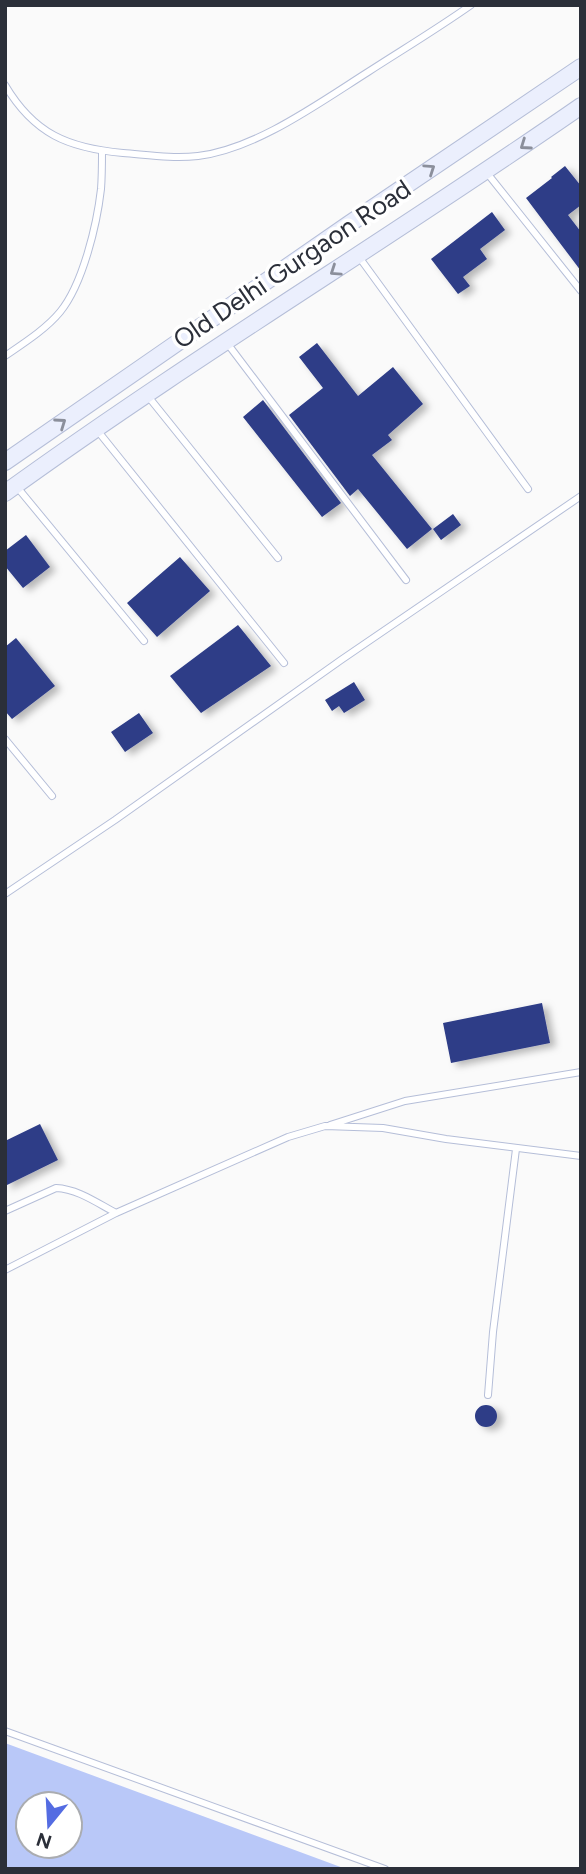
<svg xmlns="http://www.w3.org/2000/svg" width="586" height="1874" font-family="Figtree,sans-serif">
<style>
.green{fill:#b9c8f8;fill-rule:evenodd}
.building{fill:#2d3c87;filter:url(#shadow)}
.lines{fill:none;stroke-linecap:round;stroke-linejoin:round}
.lane-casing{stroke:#b5bed8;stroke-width:8}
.secondary-casing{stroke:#b5bed8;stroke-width:18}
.lane{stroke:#fff;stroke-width:6}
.secondary{stroke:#ebeffd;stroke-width:16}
.oneway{stroke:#8b8f9b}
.labels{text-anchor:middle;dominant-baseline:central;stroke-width:7;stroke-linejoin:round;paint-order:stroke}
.street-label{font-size:26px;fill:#2b2f39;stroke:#fff}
</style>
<defs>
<filter id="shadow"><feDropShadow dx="6" dy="3.5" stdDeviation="3.5" flood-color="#0004"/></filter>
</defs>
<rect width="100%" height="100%" fill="#fafafa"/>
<path class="green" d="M 5,1743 L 346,1869 L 5,1869 ZM 28,1804 L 70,1804 L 70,1846 L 28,1846 Z"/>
<path class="building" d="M 565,166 L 581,186 L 581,205 L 568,215 L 581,232 L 581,271 L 526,198 L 552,178 L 551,177 Z
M 492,212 L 505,230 L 480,249 L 487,259 L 463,277 L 470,286 L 458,294 L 431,259 Z
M 317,343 L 358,396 L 393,367 L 423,404 L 388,435 L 392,440 L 372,455 L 432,529 L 407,549 L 358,489 L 350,496 L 289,415 L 323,388 L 299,357 Z
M 263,400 L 341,503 L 322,517 L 243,417 Z
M 453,514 L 461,525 L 441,540 L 433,529 Z
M 26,535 L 50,567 L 23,588 L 5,566 L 5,551 Z
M 180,557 L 210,591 L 157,637 L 127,603 Z
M 238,625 L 271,666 L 201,713 L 170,676 Z
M 16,638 L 55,686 L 12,719 L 5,711 L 5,647 Z
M 354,682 L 365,700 L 344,713 L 339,706 L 332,711 L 325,700 Z
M 139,713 L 153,733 L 125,752 L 111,732 Z
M 542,1003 L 550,1043 L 451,1063 L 443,1023 Z
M 40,1124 L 58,1160 L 5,1186 L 5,1141 Z
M475 1416a11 11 0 1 1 22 0a11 11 0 1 1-22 0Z"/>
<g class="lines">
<defs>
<path id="lane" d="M 5,85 C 34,134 68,148 123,153 C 148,155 173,159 198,156 C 256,149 319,103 368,72 C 402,50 437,29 471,5
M 487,173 L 581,291
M 359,257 L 528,489
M 227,343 L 406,580
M 5,356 C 24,343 46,329 60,312 C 83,284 97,224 101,189 C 102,176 102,163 102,151
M 147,395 L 278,558
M 97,430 L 284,663
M 17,487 L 144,641
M 5,739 L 52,796
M 5,894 L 115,820 L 341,660 L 581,496
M 330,1125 L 405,1101 L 581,1072
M 5,1211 L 56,1188 C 78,1189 97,1203 116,1213
M 5,1270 L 116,1213 L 288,1137 L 325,1126 L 383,1128 L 446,1139 L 581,1156
M 488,1395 L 493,1332 L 516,1149
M 5,1731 L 385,1869"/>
<path id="secondary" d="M 5,462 L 349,224 L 581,67
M 5,493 C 193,357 391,238 581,106"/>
</defs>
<use href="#lane" class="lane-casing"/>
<use href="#secondary" class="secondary-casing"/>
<use href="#lane" class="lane"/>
<use href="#secondary" class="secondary"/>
</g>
<defs><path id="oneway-chevron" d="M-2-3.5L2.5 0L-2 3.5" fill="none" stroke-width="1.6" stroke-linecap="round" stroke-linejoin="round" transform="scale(1.75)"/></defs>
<g class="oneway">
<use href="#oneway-chevron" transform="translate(525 145) rotate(145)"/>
<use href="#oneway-chevron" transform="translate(430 169) rotate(-34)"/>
<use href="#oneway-chevron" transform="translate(335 271) rotate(146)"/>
<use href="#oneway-chevron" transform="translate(61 423) rotate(-35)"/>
</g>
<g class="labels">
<g class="street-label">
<text transform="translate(292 264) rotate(-34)">Old Delhi Gurgaon Road</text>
</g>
</g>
<rect width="586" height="1874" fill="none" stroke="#2b2f39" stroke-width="14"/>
<g transform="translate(49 1825) rotate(198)"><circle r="33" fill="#ffffff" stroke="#aaacb0" stroke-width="2"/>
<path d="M0-5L12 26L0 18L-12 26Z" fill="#546ce2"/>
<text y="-10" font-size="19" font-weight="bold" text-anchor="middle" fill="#2b2f39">N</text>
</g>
</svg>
